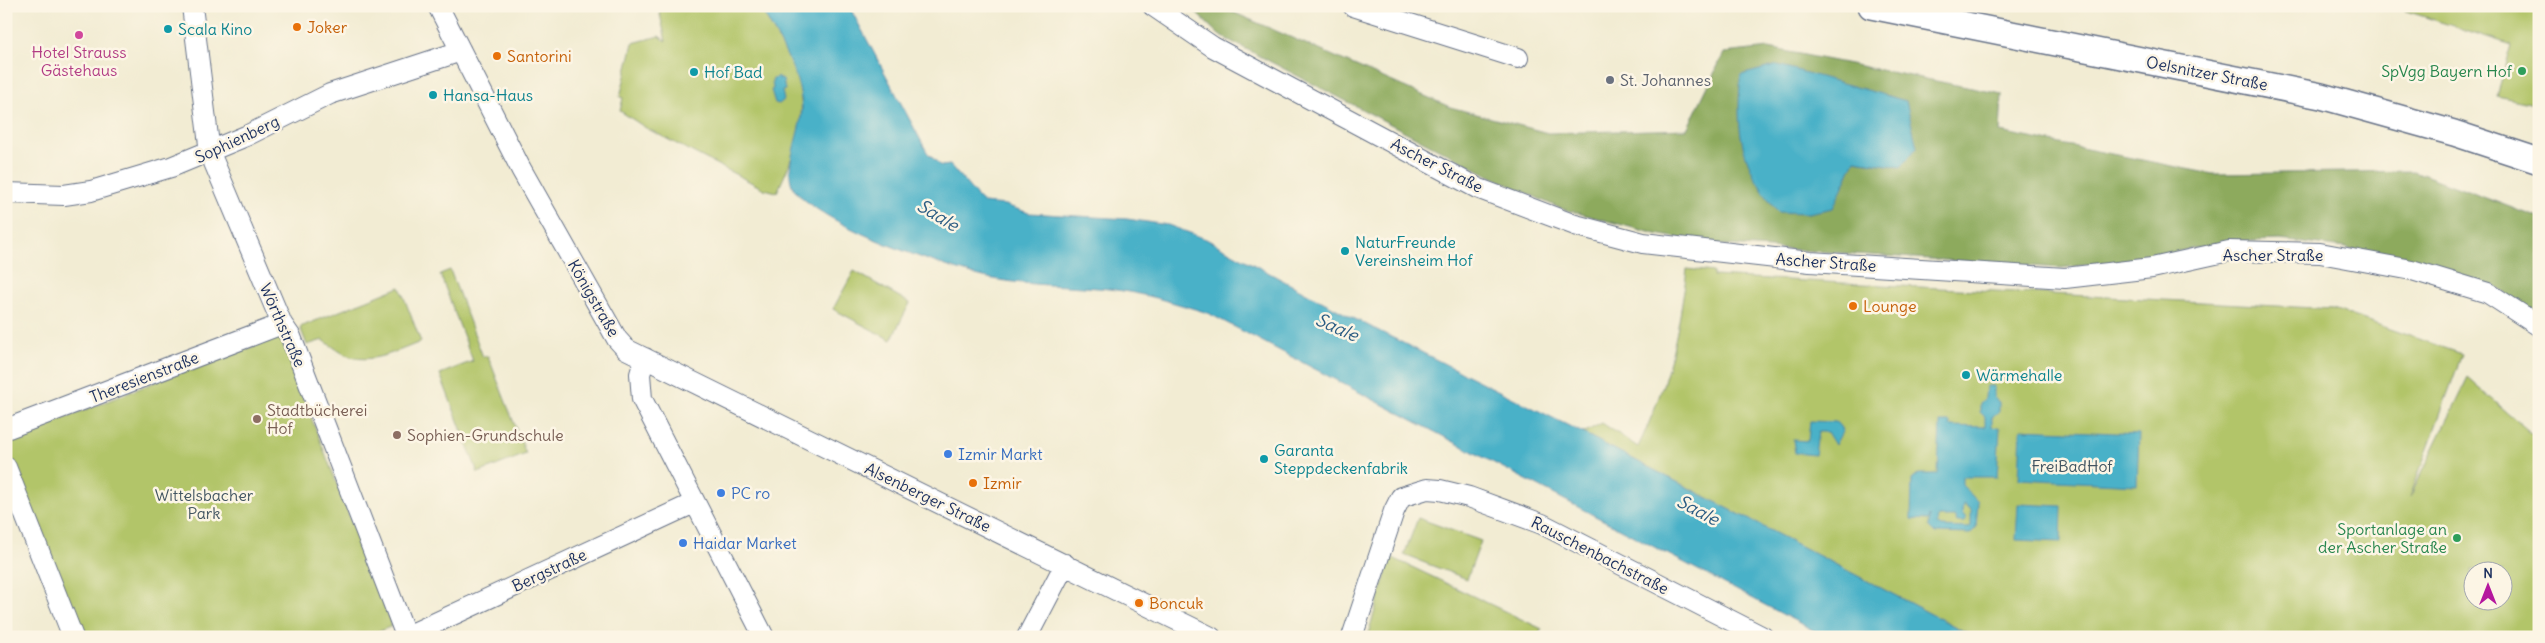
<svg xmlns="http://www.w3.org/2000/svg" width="2545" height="643" font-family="Delius,sans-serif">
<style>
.green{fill:#b2c569;stroke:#667a64;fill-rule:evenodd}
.forest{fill:#8daa5d;stroke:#546c5e;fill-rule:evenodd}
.water{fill:#49b1c8;stroke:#327093;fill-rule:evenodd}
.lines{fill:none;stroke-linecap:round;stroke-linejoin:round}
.minor-casing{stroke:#667187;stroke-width:22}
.major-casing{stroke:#667187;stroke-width:28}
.minor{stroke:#fff;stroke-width:20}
.major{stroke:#fff;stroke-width:25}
.food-dot{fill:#e8710a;stroke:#fcf5e5;stroke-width:2}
.culture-dot{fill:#0f9aa8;stroke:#fcf5e5;stroke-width:2}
.hotel-dot{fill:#d1479c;stroke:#fcf5e5;stroke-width:2}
.leisure-dot{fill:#2e9e5b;stroke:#fcf5e5;stroke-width:2}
.worship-dot{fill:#6b7280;stroke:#fcf5e5;stroke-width:2}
.education-dot{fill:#8d6e63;stroke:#fcf5e5;stroke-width:2}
.shop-dot{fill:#3f7fe0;stroke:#fcf5e5;stroke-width:2}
.labels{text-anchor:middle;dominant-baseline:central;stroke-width:5;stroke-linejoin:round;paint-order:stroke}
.food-label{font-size:16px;fill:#c56008;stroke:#fcf5e5;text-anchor:start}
.culture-label{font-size:16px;fill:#0d838f;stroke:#fcf5e5;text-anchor:start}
.hotel-label{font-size:16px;fill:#b23c85;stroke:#fcf5e5}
.leisure-label{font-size:16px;fill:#27864d;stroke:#fcf5e5;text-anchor:end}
.street-label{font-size:16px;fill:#1b2f5e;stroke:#fcf5e5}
.worship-label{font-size:16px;fill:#5b616d;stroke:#fcf5e5;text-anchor:start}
.education-label{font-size:16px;fill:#785e54;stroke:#fcf5e5;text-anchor:start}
.shop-label{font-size:16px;fill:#366cbe;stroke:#fcf5e5;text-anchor:start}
.park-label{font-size:16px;fill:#415461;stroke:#fcf5e5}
.water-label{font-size:18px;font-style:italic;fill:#2b5c83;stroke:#fcf5e5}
</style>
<rect width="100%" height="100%" fill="#fcf5e5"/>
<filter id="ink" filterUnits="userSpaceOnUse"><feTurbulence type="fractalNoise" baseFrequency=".02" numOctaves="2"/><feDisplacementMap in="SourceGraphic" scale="10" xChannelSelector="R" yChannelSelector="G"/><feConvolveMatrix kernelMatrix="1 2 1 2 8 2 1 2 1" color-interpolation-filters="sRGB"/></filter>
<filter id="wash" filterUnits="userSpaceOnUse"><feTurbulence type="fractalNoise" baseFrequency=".0096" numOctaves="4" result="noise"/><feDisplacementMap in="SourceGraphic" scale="20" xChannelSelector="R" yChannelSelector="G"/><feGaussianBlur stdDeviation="1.12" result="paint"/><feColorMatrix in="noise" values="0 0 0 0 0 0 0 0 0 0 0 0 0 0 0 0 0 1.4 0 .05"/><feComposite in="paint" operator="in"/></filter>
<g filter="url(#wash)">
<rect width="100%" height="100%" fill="#f2ecd3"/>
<path class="green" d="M 662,6 L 760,6 C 771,28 789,55 797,78 C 809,117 794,157 777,192 L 764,189 L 646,128 L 620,111 L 623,98 L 620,97 L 633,43 L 659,36 L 666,41 L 659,10 Z
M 2391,6 L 2539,6 L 2539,105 L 2497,96 L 2512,45 Z
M 1687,269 L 1713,272 L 1713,276 L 2333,309 L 2462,354 L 2410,497 L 2468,378 L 2539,440 L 2539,637 L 1975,637 L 1583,433 L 1602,423 L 1638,447 C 1668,384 1678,337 1687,269 ZM 2472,570 L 2502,570 L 2502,600 L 2472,600 Z
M 450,270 L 483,357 L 488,356 L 526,454 L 478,473 L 440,374 L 473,361 L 440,274 Z
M 854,271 L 910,303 L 891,340 L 833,309 Z
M 400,287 L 421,342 C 399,350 369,366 346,355 C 338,351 331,345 323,340 L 307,345 L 300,327 Z
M 280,337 L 392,626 L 366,637 L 82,637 L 6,447 L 6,441 L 163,379 Z
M 1418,518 L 1481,541 L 1467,579 L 1404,555 Z
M 1391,557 L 1542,629 L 1537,637 L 1367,637 Z"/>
<path class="forest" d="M 1189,6 L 1219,6 L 1450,107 L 1548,133 L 1687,129 L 1724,53 L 1769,48 L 2002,94 L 2000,132 L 2213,174 L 2414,171 L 2539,218 L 2539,314 L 2493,286 L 2345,248 L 2280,240 L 2224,242 L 2148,258 L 2060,268 L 1711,244 L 1656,234 L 1559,208 L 1494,178 L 1219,35 ZM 1741,75 L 1901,167 L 1855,160 Z"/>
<path class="water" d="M 760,6 L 849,6 L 927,152 L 941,166 L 950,165 L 983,203 L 1005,205 L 1029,213 L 1127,219 L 1168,225 L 1206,239 L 1353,318 L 1583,433 L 1975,637 L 1826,637 L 1208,313 C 1175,303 1143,293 1109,289 C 1069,285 1028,286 988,278 C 947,269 810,222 792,185 C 784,166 802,129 802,107 C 800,71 776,37 760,6 Z
M 1778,65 L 1906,101 L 1917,147 L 1901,167 L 1855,160 L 1833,208 L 1808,213 L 1778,212 C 1741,165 1735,132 1741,75 Z
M 777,77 L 783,80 L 785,90 L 782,91 L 784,100 L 779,104 L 775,103 L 771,90 L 773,89 L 772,80 Z
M 1986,386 L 1994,386 L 1994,398 L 1999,402 L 1999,413 L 1992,417 L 1992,427 L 2000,428 L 1997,477 L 1962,477 L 1962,485 L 1978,502 L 1976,528 L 1970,534 L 1935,533 L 1929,527 L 1929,516 L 1928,520 L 1911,519 L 1912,480 L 1919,474 L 1938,474 L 1940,422 L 1950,422 L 1950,426 L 1985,427 L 1985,417 L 1980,412 L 1980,403 L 1985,398 ZM 1963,504 L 1971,510 L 1971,526 L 1968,528 L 1941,527 L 1937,524 L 1938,517 L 1955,517 L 1957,522 L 1964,522 L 1966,518 L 1962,513 Z
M 1810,421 L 1836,422 L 1843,430 L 1835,445 L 1827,432 L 1818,432 L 1815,455 L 1795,453 L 1793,440 L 1808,441 Z
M 2021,429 L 2139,434 L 2137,485 L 2019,479 Z
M 2018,504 L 2062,506 L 2061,542 L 2016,540 Z"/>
</g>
<g filter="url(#ink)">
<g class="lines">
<defs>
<path id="minor" d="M 192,6 L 210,153 L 282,324 L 291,337 L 406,636
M 438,6 L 521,169 L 617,339 L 626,349 L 1211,637
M 1153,6 L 1213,47 L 1477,188 L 1575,225 L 1643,243 L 1810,262 L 2065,278 L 2152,268 L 2229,251 L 2320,253 L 2412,270 L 2488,293 L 2539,326
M 1353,6 L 1518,58
M 6,193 L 64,195 L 91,191 L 171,167 L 246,136 L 330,94 L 461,51
M 645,358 L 640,374 L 642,399 L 764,637
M 6,429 L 282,324
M 6,467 L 73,637
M 405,637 L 694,503
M 1027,637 L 1065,564
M 1352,637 L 1394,511 L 1401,497 L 1427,489 L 1440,490 L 1469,497 L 1542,524 L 1763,637"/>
<path id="major" d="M 1871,6 L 2321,96 L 2454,133 L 2539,161"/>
</defs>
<use href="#minor" class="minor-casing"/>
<use href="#major" class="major-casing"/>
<use href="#minor" class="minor"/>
<use href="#major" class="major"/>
</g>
</g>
<g class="food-dot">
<circle cx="297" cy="27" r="5"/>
<circle cx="497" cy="56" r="5"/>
<circle cx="1853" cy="306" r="5"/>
<circle cx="973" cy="483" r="5"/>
<circle cx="1139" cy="603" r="5"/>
</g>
<g class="culture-dot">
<circle cx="168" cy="29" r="5"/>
<circle cx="694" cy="72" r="5"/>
<circle cx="433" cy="95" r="5"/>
<circle cx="1345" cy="251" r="5"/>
<circle cx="1966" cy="375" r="5"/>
<circle cx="1264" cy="459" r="5"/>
</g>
<circle class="hotel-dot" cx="79" cy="35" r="5"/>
<g class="leisure-dot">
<circle cx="2522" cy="71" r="5"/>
<circle cx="2457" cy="538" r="5"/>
</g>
<circle class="worship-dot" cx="1610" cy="80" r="5"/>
<g class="education-dot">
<circle cx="257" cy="419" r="5"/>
<circle cx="397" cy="435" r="5"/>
</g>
<g class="shop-dot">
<circle cx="948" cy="454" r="5"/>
<circle cx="721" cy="493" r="5"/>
<circle cx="683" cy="543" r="5"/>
</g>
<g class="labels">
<g class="food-label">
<text x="307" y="27">Joker</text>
<text x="507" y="56">Santorini</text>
<text x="1863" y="306">Lounge</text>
<text x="983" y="483">Izmir</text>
<text x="1149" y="603">Boncuk</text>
</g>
<g class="culture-label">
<text x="178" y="29">Scala Kino</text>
<text x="704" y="72">Hof Bad</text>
<text x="443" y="95">Hansa-Haus</text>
<text x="1355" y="242">NaturFreunde<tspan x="1355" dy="18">Vereinsheim Hof</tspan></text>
<text x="1976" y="375">Wärmehalle</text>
<text x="1274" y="450">Garanta<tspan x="1274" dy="18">Steppdeckenfabrik</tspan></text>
</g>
<g class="hotel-label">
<text x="79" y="52">Hotel Strauss<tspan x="79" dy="18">Gästehaus</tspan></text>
</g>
<g class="leisure-label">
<text x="2512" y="71">SpVgg Bayern Hof</text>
<text x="2447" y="529">Sportanlage an<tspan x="2447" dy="18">der Ascher Straße</tspan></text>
</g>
<g class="street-label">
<text transform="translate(2207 73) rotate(11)">Oelsnitzer Straße</text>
<text transform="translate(237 139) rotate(-25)">Sophienberg</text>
<text transform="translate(1437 165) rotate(27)">Ascher Straße</text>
<text x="2273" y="255">Ascher Straße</text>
<text transform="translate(1826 262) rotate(4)">Ascher Straße</text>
<text transform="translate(594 298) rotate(60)">Königstraße</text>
<text transform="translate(283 325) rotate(66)">Wörthstraße</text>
<text transform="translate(144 377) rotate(-21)">Theresienstraße</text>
<text transform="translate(928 497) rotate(26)">Alsenberger Straße</text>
<text transform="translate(1600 555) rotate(27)">Rauschenbachstraße</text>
<text transform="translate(549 570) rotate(-25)">Bergstraße</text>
</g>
<g class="worship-label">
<text x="1620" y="80">St. Johannes</text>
</g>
<g class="education-label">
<text x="267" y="410">Stadtbücherei<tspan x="267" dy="18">Hof</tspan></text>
<text x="407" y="435">Sophien-Grundschule</text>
</g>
<g class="shop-label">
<text x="958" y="454">Izmir Markt</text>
<text x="731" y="493">PC ro</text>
<text x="693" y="543">Haidar Market</text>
</g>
<g class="park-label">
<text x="2072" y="466">FreiBadHof</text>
<text x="204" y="495">Wittelsbacher<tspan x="204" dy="18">Park</tspan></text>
</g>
<g class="water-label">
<text transform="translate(938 215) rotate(31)">Saale</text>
<text transform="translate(1337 327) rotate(24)">Saale</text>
<text transform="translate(1698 510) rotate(28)">Saale</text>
</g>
</g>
<rect width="2545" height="643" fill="none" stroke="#fcf5e5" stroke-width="25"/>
<g transform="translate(2488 586)"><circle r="24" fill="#fcf5e5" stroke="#a2a6af"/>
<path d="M0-4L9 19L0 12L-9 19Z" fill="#b5179e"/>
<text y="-8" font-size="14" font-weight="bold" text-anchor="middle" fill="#1b2f5e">N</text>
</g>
</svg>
